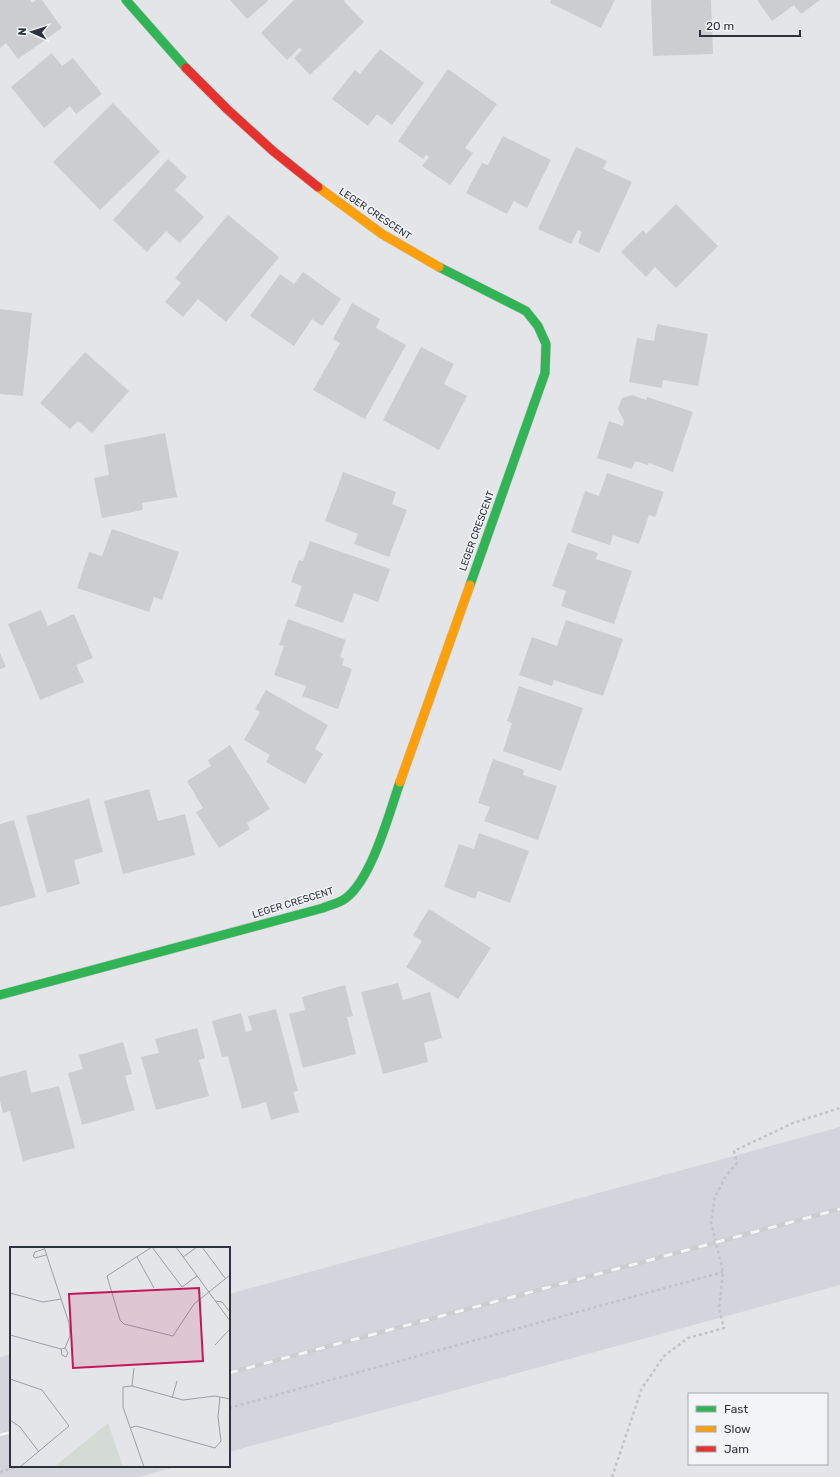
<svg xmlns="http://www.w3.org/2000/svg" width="840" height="1477" font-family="Rubik,sans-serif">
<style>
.built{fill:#d2d5db}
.building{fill:#cccdd0}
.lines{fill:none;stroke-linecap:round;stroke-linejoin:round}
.fast-casing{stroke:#c2c3c6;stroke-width:10}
.slow-casing{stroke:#c2c3c6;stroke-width:10}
.jam-casing{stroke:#c2c3c6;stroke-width:10}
.path{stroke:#c1c3c7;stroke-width:2.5;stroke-dasharray:3 3;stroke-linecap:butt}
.fast{stroke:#30b455;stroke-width:9}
.slow{stroke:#ff9f0a;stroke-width:9}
.jam{stroke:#e5322d;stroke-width:9}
.rail-casing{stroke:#cccdd0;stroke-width:4.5}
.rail{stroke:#f2f4f7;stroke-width:3;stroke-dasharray:9;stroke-linecap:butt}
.labels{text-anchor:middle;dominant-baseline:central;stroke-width:3;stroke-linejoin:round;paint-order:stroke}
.street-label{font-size:10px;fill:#2c333f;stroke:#f2f4f7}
.inset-road{fill:none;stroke:#9a9ea4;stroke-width:1}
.view{fill:#c2185b;fill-opacity:0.15;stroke:#c2185b;stroke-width:2}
.inset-edge{fill:none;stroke:#2c333f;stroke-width:2}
</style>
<rect width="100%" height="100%" fill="#e3e5e8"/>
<path class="built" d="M 840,1127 L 840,1285 L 229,1452 L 229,1294 Z
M 11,1354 L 11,1466 L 179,1466 L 139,1477 L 0,1477 L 0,1357 Z"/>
<path class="building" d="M 0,0 L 30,0 L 32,3 L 36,0 L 42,0 L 62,28 L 18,59 L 6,43 L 0,48 Z
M 230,0 L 269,0 L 247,19 Z
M 294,0 L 345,0 L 344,1 L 364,22 L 310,75 L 294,58 L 302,50 L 299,48 L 287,60 L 261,33 Z
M 551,0 L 615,0 L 601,28 L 550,3 Z
M 651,0 L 711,0 L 713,54 L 653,56 Z
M 757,0 L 820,0 L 801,14 L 794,5 L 772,21 Z
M 380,49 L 424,83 L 392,125 L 377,114 L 368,126 L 332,99 L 355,70 L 360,74 Z
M 52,53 L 62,66 L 73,58 L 102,94 L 76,114 L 70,106 L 44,128 L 11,87 Z
M 448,69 L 497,104 L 465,148 L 473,153 L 450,185 L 422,166 L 429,157 L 426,155 L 423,159 L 398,141 Z
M 113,103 L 160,152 L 100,210 L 53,162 Z
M 503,136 L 551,160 L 527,208 L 514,201 L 507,214 L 466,193 L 482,163 L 488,165 Z
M 576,147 L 607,161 L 603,169 L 632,182 L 599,253 L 578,243 L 582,232 L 578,230 L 571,244 L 538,229 Z
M 168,159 L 187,177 L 175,190 L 204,217 L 180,243 L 166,231 L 147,252 L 113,220 Z
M 676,204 L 718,246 L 676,288 L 655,267 L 646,277 L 621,252 L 643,230 L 646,234 Z
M 228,215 L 279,257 L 226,322 L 198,299 L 183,317 L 165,302 L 181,283 L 175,278 Z
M 303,272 L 341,299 L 322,326 L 312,319 L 294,346 L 250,316 L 280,274 L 294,284 Z
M 352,303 L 380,319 L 376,328 L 406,345 L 365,419 L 313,390 L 340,343 L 333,339 Z
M 0,309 L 32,313 L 23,396 L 0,394 Z
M 657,324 L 708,334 L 698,386 L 663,380 L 662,388 L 629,382 L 637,338 L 654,341 Z
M 421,347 L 454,364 L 444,384 L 467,396 L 439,450 L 383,420 Z
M 85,352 L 129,391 L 92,433 L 78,421 L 70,429 L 40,403 Z
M 632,395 L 646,400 L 647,397 L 693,412 L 673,472 L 649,463 L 648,465 L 635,461 L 632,469 L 597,458 L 609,421 L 623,426 L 624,421 L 618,409 L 622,398 Z
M 165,433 L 177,497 L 142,503 L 143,510 L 102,518 L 94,478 L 109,475 L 104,445 Z
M 343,472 L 396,492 L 392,504 L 407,510 L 389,557 L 354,544 L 358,534 L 325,521 Z
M 607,473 L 664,492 L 655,517 L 649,515 L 639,544 L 613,535 L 610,545 L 571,532 L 585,491 L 599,496 Z
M 112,529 L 179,552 L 162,600 L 154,597 L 149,612 L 77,588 L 89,552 L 102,556 Z
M 310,541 L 390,569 L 378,602 L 354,593 L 343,623 L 295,606 L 302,586 L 291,582 L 299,560 L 303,561 Z
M 568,543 L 598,553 L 596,559 L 632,571 L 614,624 L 561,606 L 566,591 L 552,586 Z
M 41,610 L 48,626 L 74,614 L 93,658 L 76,665 L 84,682 L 40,700 L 8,624 Z
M 288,619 L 346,640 L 340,657 L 344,659 L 342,665 L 352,669 L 338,709 L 302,696 L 306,686 L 274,675 L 284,646 L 279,645 Z
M 566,620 L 623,639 L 603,696 L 554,680 L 552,686 L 519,675 L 532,637 L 557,646 Z
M 0,653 L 6,667 L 0,669 Z
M 519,686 L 583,708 L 561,771 L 503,751 L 512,723 L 507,721 Z
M 266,690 L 328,725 L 315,749 L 323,754 L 305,784 L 266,762 L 270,755 L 244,740 L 260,712 L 255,709 Z
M 230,745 L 270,809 L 247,823 L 250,829 L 219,848 L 196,812 L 203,808 L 187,781 L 211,766 L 208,760 Z
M 493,759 L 524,770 L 523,775 L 557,786 L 538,840 L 484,821 L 490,807 L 478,803 Z
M 149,789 L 158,821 L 185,814 L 195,855 L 123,874 L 104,801 Z
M 89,799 L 103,852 L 74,860 L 80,884 L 47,893 L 26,816 Z
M 14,820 L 36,897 L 0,907 L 0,824 Z
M 479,833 L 529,851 L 510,903 L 478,891 L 475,899 L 444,887 L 459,844 L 474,849 Z
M 429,909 L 491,948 L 458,999 L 406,967 L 422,941 L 413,935 Z
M 398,983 L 403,1000 L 430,992 L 442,1038 L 424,1043 L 428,1062 L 383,1074 L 361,992 Z
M 345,985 L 353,1016 L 347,1017 L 356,1054 L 303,1068 L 289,1014 L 305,1010 L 302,997 Z
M 276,1009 L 298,1091 L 293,1092 L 299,1112 L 271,1120 L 266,1102 L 242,1109 L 228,1056 L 222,1057 L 212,1021 L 241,1013 L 246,1032 L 252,1030 L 248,1016 Z
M 197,1028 L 205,1058 L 199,1060 L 209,1096 L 156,1110 L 141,1057 L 159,1053 L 155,1039 Z
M 123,1042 L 132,1074 L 125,1076 L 135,1110 L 82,1125 L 68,1073 L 83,1069 L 79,1055 Z
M 26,1070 L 31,1093 L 59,1086 L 75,1148 L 23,1161 L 10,1111 L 3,1113 L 0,1101 L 0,1077 Z"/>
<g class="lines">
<defs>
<path id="fast" d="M 126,0 L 186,68
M 439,267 L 526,311 L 538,326 L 546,344 L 545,373 L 470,585
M 0,995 L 323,908 C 330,905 340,903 346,898 C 372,878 389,814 400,782"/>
<path id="slow" d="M 318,187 L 382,234 L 439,267
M 400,782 L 470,585"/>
<path id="jam" d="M 186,68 L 227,109 L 273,151 L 318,187"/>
</defs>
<use href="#fast" class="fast-casing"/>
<use href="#slow" class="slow-casing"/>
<use href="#jam" class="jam-casing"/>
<path class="path" d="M 229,1408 L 723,1272
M 0,1472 L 20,1466
M 612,1477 L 642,1388 L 664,1356 L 688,1338 L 724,1328 L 719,1309 L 723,1272 L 711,1222 L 715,1197 L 726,1176 L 737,1163 L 734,1151 L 793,1123 L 840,1108"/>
<use href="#fast" class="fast"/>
<use href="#slow" class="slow"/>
<use href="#jam" class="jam"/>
<defs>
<path id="rail" d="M 229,1373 L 840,1209
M 0,1435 L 11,1432"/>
</defs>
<use href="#rail" class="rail-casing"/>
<use href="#rail" class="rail"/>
</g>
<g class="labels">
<g class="street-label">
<text transform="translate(375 214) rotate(34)">LEGER CRESCENT</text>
<text transform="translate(477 531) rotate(-70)">LEGER CRESCENT</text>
<text transform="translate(293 903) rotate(-17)">LEGER CRESCENT</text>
</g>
</g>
<g transform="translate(10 1247)">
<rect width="220" height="220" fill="#e3e5e8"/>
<path d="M 98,176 L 113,220 L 44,220 Z" fill="#d4dbd4"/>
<path class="inset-road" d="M 34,0 L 59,76 L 60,89 L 55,101M 142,0 L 97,29 L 110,73 L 114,77 L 163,89 L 184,57 L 220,28M 142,0 L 172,40 L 187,29M 166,0 L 220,74M 192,0 L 215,31M 34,2 L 25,5 L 23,9 L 25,11 L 36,8M 127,10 L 144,41M 173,10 L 187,0M 0,46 L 33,55 L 51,52M 205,54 L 212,55 L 220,65M 0,88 L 51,102 L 55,101M 205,98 L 220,82M 51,102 L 52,108 L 56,110 L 58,106 L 55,101M 0,132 L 32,143 L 59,179 L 10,220M 122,139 L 124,121M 162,151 L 167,134M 0,173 L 10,180 L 29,205M 120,181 L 126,179 L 205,201 L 211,194 L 208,170 L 210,150M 134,220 L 113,160 L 113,140 L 122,139 L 173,153 L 205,149 L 220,152"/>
<path class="view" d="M 189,41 L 193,114 L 63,121 L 59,47 Z"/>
<rect width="220" height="220" class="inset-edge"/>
</g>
<rect x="688" y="1393" width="140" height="72" fill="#f2f4f7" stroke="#a3a7ad"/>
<rect x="696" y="1406" width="20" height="6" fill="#30b455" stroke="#a3a7ad"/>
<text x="724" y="1413" font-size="12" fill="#2c333f">Fast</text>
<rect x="696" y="1426" width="20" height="6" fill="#ff9f0a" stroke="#a3a7ad"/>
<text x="724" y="1433" font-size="12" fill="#2c333f">Slow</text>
<rect x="696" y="1446" width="20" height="6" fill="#e5322d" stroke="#a3a7ad"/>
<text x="724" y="1453" font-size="12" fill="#2c333f">Jam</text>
<g transform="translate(32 32) rotate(273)" stroke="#f2f4f7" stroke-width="3" paint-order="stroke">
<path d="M0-3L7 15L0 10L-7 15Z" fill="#2c333f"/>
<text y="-6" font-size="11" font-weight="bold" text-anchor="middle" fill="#2c333f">N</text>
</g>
<path d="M700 30v6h100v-6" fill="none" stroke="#2c333f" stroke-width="2"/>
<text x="706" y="30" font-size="12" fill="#2c333f" stroke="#f2f4f7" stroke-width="3" paint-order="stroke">20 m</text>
</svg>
